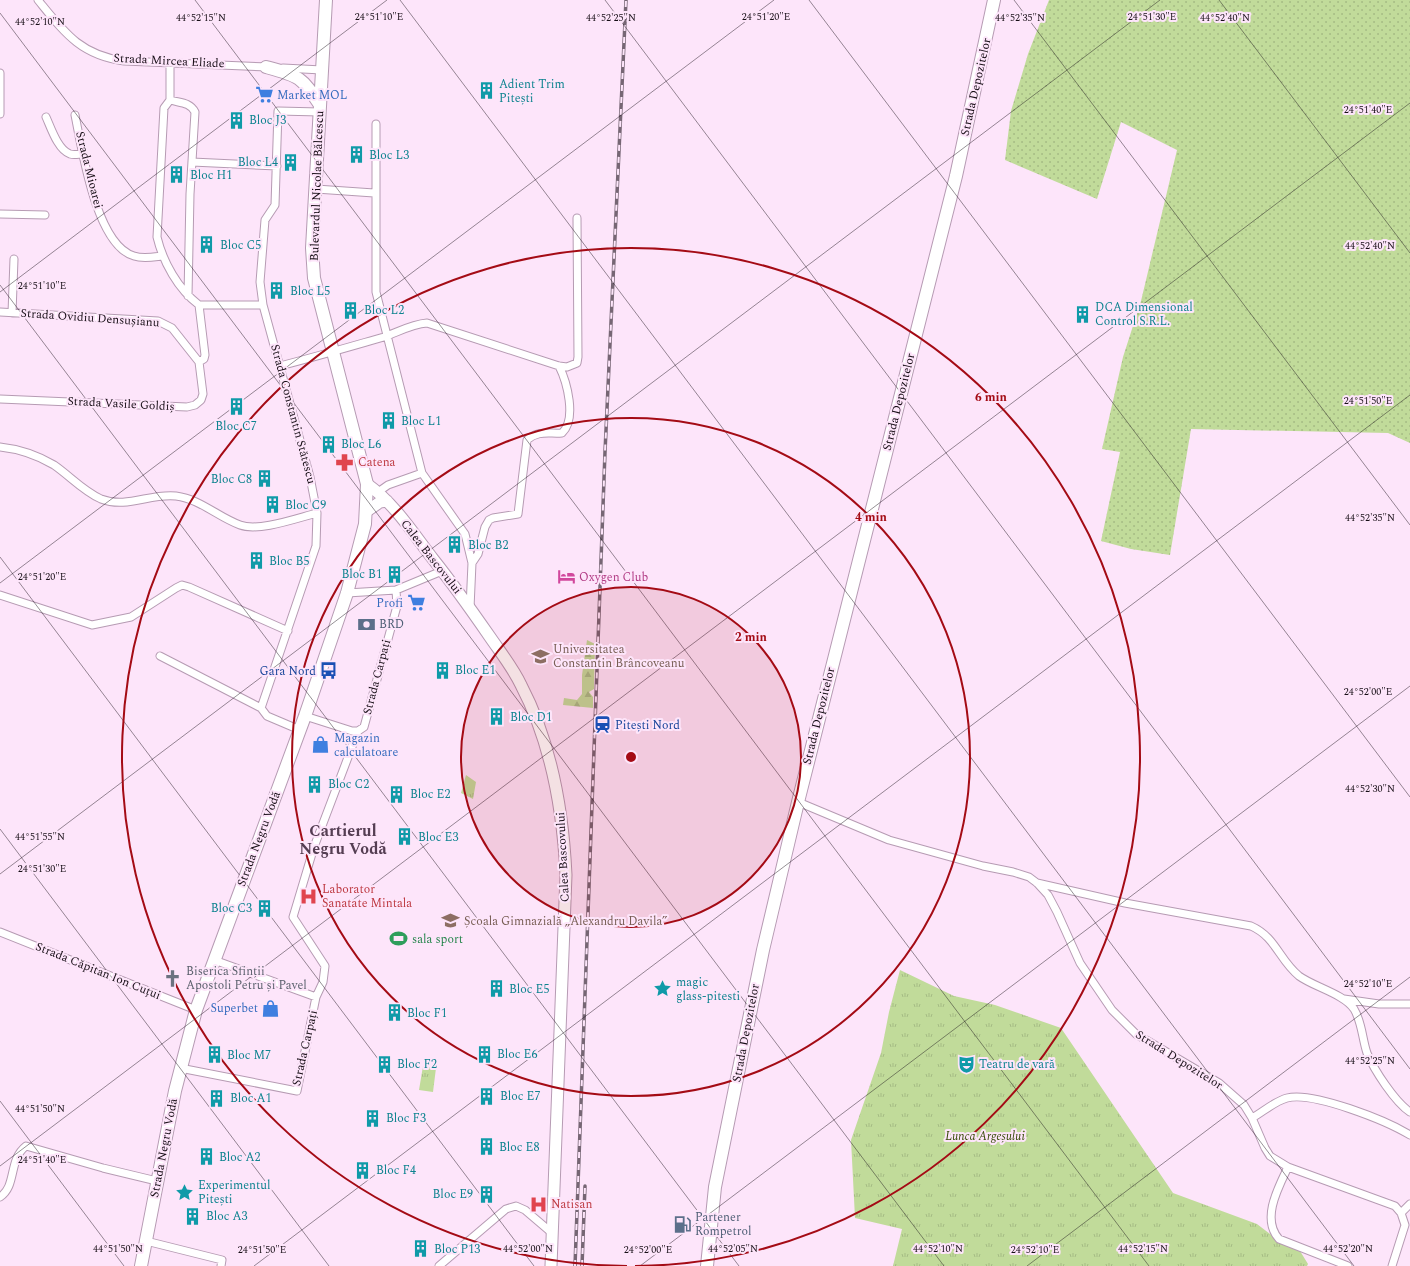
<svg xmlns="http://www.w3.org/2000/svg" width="1410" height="1266" font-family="Spectral,serif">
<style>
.grass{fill:url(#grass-dots)}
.forest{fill:url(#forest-firs)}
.park{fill:url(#park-tufts)}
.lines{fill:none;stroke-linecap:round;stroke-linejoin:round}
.street-casing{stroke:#b69bb3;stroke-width:9}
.secondary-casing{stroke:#b69bb3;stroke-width:13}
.primary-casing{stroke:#b69bb3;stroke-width:14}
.street{stroke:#fff;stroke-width:7}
.secondary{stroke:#fff;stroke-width:11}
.primary{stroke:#fff;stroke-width:12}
.rail-casing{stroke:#766674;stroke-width:3.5}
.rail{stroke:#fde5fa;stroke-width:2;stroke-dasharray:6;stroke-linecap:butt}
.ticks{fill:none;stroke:#170e16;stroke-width:1;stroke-opacity:0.45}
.ring{fill:none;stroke:#a40b15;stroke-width:2}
.labels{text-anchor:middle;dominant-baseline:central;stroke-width:4;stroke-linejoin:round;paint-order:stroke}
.street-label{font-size:12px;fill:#170e16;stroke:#fde5fa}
.culture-label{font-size:12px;fill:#0d838f;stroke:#fde5fa;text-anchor:start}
.shop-label{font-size:12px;fill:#366cbe;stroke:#fde5fa;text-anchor:start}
.health-label{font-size:12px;fill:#be3a42;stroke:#fde5fa;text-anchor:start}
.hotel-label{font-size:12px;fill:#b23c85;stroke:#fde5fa;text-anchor:start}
.service-label{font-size:12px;fill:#4e5e75;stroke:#fde5fa;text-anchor:start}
.education-label{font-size:12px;fill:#785e54;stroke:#fde5fa;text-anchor:start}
.transit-label{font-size:12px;fill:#164399;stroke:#fde5fa;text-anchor:end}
.leisure-label{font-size:12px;fill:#27864d;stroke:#fde5fa;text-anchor:start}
.worship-label{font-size:12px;fill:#5b616d;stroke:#fde5fa;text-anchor:start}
.park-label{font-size:12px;font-style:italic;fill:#344904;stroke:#fde5fa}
.district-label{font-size:16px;font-weight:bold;fill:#553e53;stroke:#fde5fa}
.ticks-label{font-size:10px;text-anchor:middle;fill:#170e16;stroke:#fde5fa;stroke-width:4;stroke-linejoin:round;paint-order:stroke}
.centre{fill:#a40b15;stroke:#fde5fa;stroke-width:2}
.ring-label{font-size:12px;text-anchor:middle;font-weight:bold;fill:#a40b15;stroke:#fde5fa;stroke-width:4;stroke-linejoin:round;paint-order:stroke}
</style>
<defs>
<pattern id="grass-dots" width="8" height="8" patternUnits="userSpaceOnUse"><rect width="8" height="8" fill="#c1db9a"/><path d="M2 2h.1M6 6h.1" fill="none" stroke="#a5bb84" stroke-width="1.8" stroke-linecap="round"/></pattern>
<pattern id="forest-firs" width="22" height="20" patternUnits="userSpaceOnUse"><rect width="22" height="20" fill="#c1db9a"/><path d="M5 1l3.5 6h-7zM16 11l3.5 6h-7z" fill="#a5bb84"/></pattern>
<pattern id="park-tufts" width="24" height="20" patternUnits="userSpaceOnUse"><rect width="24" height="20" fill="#c1db9a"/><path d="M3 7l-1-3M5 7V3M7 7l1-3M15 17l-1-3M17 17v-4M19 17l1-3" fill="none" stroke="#a5bb84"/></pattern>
</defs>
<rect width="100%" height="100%" fill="#fde5fa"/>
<path class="grass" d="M 1049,0 L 1410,0 L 1410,443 L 1388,433 L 1191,429 L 1170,555 L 1131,549 L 1101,541 L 1120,452 L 1102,449 L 1123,357 L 1141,301 L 1177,150 L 1121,122 L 1097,199 L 1005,160 L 1011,111 L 1028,54 Z"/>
<path class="forest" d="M 587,640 L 595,644 L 594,689 L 589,692 L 593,697 L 593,708 L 563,705 L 564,698 L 577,700 L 582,694 L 582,675 Z"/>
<path class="park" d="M 466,775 L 476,782 L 473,799 L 461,793 Z
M 900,970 L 954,996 L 995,1005 L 1061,1028 L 1173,1193 L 1257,1224 L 1279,1241 L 1300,1251 L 1308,1264 L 1307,1266 L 893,1266 L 902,1229 L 855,1218 L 851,1140 L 881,1053 L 889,1012 Z
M 423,1066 L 436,1068 L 433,1092 L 419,1090 Z"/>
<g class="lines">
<defs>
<path id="street" d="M 38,0 C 64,32 80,55 124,61 L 268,67
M 170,63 L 170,100 L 164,108 L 157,237 C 163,262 178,289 199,305 L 263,305
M 283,68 L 322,70
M 0,73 L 0,114
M 170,100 C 180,103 190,102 195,112 L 190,194 L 188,296
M 75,115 C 82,149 96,245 134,256 C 143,259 153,257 162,256
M 46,117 C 51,128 58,150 70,154 C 74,155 79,154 83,154
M 376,124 L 376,292 L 422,473 L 465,534 L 472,563 L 470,608
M 192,162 L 277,166
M 316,189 L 374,193
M 0,214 L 45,215
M 199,305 L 205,355 L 204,359 L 199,362
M 0,312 L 158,321 L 172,328 L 199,362 L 203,394 L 201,400 L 195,405 L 187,407 L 0,399
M 12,313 L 14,259
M 280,366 C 315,357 349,347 384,337 C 398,332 412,324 427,323 L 559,366 L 567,367 L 577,363 L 578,357 L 577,218
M 0,447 C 19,449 37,455 54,465 C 70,476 83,491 101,499 C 127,509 150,493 176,496 C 200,499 218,517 240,525 C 259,532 297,518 317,513
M 378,492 L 388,485 L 422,473
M 472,563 L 478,554 L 485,527 L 489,520 L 493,518 L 518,514 L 527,440 C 538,430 549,434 562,433 C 577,419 567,382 559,366
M 347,593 L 396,590 L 442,571
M 0,595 L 92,625 L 131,617 L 176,588 L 182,585 L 189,587 L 288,631
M 160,656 L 261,708
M 305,716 L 352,731 L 358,731 L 364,727 L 397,606 L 396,590
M 300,730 L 267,716 L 261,708 L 316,546 L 317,513 L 310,477 L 263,305 L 260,282 L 265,220 L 275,205 L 278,111 L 320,112
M 798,802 L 889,840 L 983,866 L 1013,872 L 1029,877 L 1037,883 L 1048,895 L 1057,912 L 1080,963 L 1112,1010 L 1136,1034 L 1219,1083 L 1244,1105 L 1252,1118 L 1265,1148 L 1270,1156 L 1288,1167 L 1395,1206 L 1401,1213 L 1405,1225 L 1392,1266
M 1037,883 L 1125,903 L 1251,926 C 1276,937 1279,960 1299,976 C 1314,987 1344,994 1354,1009 C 1362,1022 1362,1038 1367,1053 C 1374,1070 1395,1102 1410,1112
M 0,932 L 196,1010
M 316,997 L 323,982 L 325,966 L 293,917 L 314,847 L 358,731
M 1344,999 L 1379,1004 L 1410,1004
M 180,1068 L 297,1091 L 316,997 L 214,960
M 1252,1118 C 1263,1112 1275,1101 1287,1098 C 1313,1091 1387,1121 1410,1135
M 1288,1167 C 1278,1188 1261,1219 1279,1239 L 1348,1266
M 0,1197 C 17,1186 8,1160 26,1146 L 103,1168 L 157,1181
M 1401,1213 L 1410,1204
M 146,1241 L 222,1260 L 221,1266
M 439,1266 L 506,1209 L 516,1206 L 525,1210 L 552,1233"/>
<path id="secondary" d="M 367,484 C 394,503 413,533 433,559 C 453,584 472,611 490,637 C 501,653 513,668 521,685 C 552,744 563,810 566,875 L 551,1266
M 367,511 L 380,502 L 387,501"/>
<path id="primary" d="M 266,67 C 299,76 301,76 320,105
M 141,1266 L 175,1091 L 196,1010 L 305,716 L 347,593 L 365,524 L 367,484 L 314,278 L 312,248 L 326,0
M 707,1266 L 715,1187 L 763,950 L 798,802 L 956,176 L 994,0"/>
</defs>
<use href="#street" class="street-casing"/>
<use href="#secondary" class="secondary-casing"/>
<use href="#primary" class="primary-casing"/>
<use href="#street" class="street"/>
<use href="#secondary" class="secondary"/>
<use href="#primary" class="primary"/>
<defs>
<path id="rail" d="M 575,1266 L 605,452 L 626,0
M 582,1266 L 585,1186"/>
</defs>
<use href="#rail" class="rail-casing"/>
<use href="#rail" class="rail"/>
</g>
<path class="ticks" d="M 195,0 L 1149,1266M 400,0 L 1354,1266M 605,0 L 1410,1069M 809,0 L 1410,797M 1014,0 L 1410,525M 1219,0 L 1410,253M 0,13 L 944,1266M 0,285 L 739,1266M 0,292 L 387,0M 0,557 L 534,1266M 0,583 L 774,0M 0,829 L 329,1266M 0,874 L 1160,0M 0,1101 L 124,1266M 0,1166 L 1410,103M 254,1266 L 1410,395M 640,1266 L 1410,686M 1027,1266 L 1410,977"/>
<circle cx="631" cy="757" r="170" fill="#a40b15" fill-opacity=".12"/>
<g class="ring">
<circle cx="631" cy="757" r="170"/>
<circle cx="631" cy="757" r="339"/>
<path d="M627 1266A509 509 0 1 1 635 1266"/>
</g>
<defs>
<symbol id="building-bare" viewBox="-9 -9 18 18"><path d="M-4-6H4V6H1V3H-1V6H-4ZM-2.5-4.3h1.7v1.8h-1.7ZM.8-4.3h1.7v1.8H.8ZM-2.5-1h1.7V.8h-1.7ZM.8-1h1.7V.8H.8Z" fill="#0f9aa8" stroke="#fde5fa" stroke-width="2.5" paint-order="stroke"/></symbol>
<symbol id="supermarket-bare" viewBox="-9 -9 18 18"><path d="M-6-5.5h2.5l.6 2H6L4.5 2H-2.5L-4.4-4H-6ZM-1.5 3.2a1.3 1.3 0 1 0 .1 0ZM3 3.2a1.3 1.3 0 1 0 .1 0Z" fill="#3f7fe0" stroke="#fde5fa" stroke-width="2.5" paint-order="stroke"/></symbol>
<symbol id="pharmacy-bare" viewBox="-9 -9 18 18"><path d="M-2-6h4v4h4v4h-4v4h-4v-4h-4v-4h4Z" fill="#e0444e" stroke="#fde5fa" stroke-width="2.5" paint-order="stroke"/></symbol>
<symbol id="hotel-bare" viewBox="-9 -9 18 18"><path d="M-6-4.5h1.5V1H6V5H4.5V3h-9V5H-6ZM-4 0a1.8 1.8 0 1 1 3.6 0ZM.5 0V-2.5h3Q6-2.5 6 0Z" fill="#d1479c" stroke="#fde5fa" stroke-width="2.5" paint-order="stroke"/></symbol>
<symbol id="bank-bare" viewBox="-9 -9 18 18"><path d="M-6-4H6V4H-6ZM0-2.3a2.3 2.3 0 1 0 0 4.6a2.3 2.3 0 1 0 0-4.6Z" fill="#5c6f8a" stroke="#fde5fa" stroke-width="2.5" paint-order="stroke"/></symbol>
<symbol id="university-bare" viewBox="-9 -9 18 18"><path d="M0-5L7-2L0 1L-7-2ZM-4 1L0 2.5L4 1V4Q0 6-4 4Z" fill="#8d6e63" stroke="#fde5fa" stroke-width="2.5" paint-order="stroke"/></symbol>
<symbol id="bus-bare" viewBox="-9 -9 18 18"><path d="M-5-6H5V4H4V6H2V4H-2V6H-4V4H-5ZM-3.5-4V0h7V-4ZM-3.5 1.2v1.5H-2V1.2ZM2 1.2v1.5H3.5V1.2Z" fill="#1a4fb4" stroke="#fde5fa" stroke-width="2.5" paint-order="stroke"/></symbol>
<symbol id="station-bare" viewBox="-9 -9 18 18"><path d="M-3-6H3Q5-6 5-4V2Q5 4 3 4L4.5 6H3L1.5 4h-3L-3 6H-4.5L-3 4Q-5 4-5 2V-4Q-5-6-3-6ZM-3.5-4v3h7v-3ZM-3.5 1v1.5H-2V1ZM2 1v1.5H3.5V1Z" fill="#1a4fb4" stroke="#fde5fa" stroke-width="2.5" paint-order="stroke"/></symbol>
<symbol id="shop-bare" viewBox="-9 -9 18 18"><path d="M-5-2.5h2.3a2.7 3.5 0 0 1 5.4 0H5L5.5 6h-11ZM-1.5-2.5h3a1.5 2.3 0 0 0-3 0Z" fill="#3f7fe0" stroke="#fde5fa" stroke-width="2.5" paint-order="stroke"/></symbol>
<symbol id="hospital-bare" viewBox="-9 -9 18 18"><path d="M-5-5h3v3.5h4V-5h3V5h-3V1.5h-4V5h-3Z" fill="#e0444e" stroke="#fde5fa" stroke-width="2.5" paint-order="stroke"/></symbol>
<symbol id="school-bare" viewBox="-9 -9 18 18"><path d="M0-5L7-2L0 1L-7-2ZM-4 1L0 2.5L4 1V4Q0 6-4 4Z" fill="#8d6e63" stroke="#fde5fa" stroke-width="2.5" paint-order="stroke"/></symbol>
<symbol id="stadium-bare" viewBox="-9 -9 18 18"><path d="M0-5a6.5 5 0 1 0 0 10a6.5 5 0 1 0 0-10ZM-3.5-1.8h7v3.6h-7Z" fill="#2e9e5b" stroke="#fde5fa" stroke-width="2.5" paint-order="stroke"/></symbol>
<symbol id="church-bare" viewBox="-9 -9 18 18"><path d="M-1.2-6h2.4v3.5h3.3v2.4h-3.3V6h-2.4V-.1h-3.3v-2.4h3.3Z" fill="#6b7280" stroke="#fde5fa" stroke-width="2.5" paint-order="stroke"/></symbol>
<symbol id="sight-bare" viewBox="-9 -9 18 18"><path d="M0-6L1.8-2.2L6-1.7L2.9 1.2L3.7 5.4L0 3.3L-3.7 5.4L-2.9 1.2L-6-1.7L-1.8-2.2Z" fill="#0f9aa8" stroke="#fde5fa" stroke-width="2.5" paint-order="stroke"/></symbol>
<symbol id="theatre-bare" viewBox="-9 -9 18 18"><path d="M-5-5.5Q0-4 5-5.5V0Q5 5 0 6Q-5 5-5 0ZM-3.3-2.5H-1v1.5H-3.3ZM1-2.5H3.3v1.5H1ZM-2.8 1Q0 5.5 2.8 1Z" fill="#0f9aa8" stroke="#fde5fa" stroke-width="2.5" paint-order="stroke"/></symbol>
<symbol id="fuel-bare" viewBox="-9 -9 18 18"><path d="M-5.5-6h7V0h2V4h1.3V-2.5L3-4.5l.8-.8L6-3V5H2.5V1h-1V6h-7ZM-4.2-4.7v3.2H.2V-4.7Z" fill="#5c6f8a" stroke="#fde5fa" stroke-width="2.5" paint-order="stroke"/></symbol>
</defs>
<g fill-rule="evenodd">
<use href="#building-bare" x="474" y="78" width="25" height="25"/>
<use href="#supermarket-bare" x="252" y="82" width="25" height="25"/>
<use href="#building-bare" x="224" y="108" width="25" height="25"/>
<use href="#building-bare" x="344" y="142" width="25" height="25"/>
<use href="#building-bare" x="278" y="150" width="25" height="25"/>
<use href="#building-bare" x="164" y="162" width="25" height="25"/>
<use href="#building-bare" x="194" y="232" width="25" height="25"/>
<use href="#building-bare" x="264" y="278" width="25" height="25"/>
<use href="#building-bare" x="338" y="298" width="25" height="25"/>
<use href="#building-bare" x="1070" y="302" width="25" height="25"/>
<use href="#building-bare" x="224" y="394" width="25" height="25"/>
<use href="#building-bare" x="376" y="408" width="25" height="25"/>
<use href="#building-bare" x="316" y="432" width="25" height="25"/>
<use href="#pharmacy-bare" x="332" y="450" width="25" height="25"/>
<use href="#building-bare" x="252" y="466" width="25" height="25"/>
<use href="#building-bare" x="260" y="492" width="25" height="25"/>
<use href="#building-bare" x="442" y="532" width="25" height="25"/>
<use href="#building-bare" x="244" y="548" width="25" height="25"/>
<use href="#building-bare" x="382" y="562" width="25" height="25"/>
<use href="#hotel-bare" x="554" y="564" width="25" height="25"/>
<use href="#supermarket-bare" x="404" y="590" width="25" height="25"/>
<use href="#bank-bare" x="354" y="612" width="25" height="25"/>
<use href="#university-bare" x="528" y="644" width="25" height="25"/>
<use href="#building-bare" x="430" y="658" width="25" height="25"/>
<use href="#bus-bare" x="316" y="658" width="25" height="25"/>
<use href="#building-bare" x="484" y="704" width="25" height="25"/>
<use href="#station-bare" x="590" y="712" width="25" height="25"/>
<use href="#shop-bare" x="308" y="732" width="25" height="25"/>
<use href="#building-bare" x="302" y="772" width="25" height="25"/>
<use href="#building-bare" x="384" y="782" width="25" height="25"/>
<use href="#building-bare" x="392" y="824" width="25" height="25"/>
<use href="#hospital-bare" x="296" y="884" width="25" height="25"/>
<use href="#building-bare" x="252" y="896" width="25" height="25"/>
<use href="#school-bare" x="438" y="908" width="25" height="25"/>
<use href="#stadium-bare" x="386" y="926" width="25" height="25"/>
<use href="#church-bare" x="160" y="966" width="25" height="25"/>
<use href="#building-bare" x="484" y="976" width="25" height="25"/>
<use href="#sight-bare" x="650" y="976" width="25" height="25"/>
<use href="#shop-bare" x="258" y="996" width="25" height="25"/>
<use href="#building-bare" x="382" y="1000" width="25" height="25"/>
<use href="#building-bare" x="472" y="1042" width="25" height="25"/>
<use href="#building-bare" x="202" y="1042" width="25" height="25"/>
<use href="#building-bare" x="372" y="1052" width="25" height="25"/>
<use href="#theatre-bare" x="954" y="1052" width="25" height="25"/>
<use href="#building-bare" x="474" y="1084" width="25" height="25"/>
<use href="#building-bare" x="204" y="1086" width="25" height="25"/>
<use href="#building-bare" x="360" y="1106" width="25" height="25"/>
<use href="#building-bare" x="474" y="1134" width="25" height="25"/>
<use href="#building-bare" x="194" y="1144" width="25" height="25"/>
<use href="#building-bare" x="350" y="1158" width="25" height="25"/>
<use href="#sight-bare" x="172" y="1180" width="25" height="25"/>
<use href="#building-bare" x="474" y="1182" width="25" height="25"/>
<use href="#hospital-bare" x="526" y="1192" width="25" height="25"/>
<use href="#building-bare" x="180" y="1204" width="25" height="25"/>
<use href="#fuel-bare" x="670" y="1212" width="25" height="25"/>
<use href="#building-bare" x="408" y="1236" width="25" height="25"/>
</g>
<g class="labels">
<g class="street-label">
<text transform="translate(169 61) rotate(3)">Strada Mircea Eliade</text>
<text transform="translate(976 87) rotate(-77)">Strada Depozitelor</text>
<text transform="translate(89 170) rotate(76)">Strada Mioarei</text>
<text transform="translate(317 186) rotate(-88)">Bulevardul Nicolae Bălcescu</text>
<text transform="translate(90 318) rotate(4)">Strada Ovidiu Densușianu</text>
<text transform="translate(899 402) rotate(-76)">Strada Depozitelor</text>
<text transform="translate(121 404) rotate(3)">Strada Vasile Goldiș</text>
<text transform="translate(293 414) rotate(75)">Strada Constantin Stătescu</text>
<text transform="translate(431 557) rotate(52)">Calea Bascovului</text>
<text transform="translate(377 677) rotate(-75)">Strada Carpați</text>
<text transform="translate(819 716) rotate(-76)">Strada Depozitelor</text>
<text transform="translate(259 839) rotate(-69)">Strada Negru Vodă</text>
<text transform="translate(563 857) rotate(-93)">Calea Bascovului</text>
<text transform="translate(98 971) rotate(22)">Strada Căpitan Ion Cuțui</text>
<text transform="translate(746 1033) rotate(-79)">Strada Depozitelor</text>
<text transform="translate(305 1048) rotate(-77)">Strada Carpați</text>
<text transform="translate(1179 1060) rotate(32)">Strada Depozitelor</text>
<text transform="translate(164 1148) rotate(-79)">Strada Negru Vodă</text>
</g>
<g class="culture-label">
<text x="499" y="84">Adient Trim<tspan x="499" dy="14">Pitești</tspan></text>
<text x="249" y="120">Bloc J3</text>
<text x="369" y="155">Bloc L3</text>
<text x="278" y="162" text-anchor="end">Bloc L4</text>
<text x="190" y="175">Bloc H1</text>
<text x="220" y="245">Bloc C5</text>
<text x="290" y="291">Bloc L5</text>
<text x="1095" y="307">DCA Dimensional<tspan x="1095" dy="14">Control S.R.L.</tspan></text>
<text x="364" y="310">Bloc L2</text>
<text x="401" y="421">Bloc L1</text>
<text x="236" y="426" text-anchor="middle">Bloc C7</text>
<text x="341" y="444">Bloc L6</text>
<text x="252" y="479" text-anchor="end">Bloc C8</text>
<text x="285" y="505">Bloc C9</text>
<text x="468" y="545">Bloc B2</text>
<text x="269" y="561">Bloc B5</text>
<text x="382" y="574" text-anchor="end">Bloc B1</text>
<text x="455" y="670">Bloc E1</text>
<text x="510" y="717">Bloc D1</text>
<text x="328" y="784">Bloc C2</text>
<text x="410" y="794">Bloc E2</text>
<text x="418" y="837">Bloc E3</text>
<text x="252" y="908" text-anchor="end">Bloc C3</text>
<text x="676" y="982">magic<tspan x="676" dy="14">glass-pitesti</tspan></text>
<text x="509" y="989">Bloc E5</text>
<text x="407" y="1013">Bloc F1</text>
<text x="497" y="1054">Bloc E6</text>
<text x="227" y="1055">Bloc M7</text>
<text x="397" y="1064">Bloc F2</text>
<text x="979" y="1064">Teatru de vară</text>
<text x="500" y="1096">Bloc E7</text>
<text x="230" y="1098">Bloc A1</text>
<text x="386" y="1118">Bloc F3</text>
<text x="499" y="1147">Bloc E8</text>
<text x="219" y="1157">Bloc A2</text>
<text x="376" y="1170">Bloc F4</text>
<text x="198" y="1185">Experimentul<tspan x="198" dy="14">Pitești</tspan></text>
<text x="473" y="1194" text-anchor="end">Bloc E9</text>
<text x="206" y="1216">Bloc A3</text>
<text x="434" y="1249">Bloc P13</text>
</g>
<g class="shop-label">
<text x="277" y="95">Market MOL</text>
<text x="403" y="603" text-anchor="end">Profi</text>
<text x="334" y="738">Magazin<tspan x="334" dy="14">calculatoare</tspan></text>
<text x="258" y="1008" text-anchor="end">Superbet</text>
</g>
<g class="health-label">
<text x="358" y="462">Catena</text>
<text x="322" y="889">Laborator<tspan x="322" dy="14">Sanatate Mintala</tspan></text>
<text x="551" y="1204">Natisan</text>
</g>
<g class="hotel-label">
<text x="579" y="577">Oxygen Club</text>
</g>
<g class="service-label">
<text x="379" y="624">BRD</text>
<text x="695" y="1217">Partener<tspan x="695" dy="14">Rompetrol</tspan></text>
</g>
<g class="education-label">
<text x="553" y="649">Universitatea<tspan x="553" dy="14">Constantin Brâncoveanu</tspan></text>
<text x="464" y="921">Școala Gimnazială „Alexandru Davila”</text>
</g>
<g class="transit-label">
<text x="316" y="671">Gara Nord</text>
<text x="615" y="725" text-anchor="start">Pitești Nord</text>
</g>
<g class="leisure-label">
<text x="412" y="939">sala sport</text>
</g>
<g class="worship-label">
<text x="186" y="971">Biserica Sfinții<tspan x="186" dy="14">Apostoli Petru și Pavel</tspan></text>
</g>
<g class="park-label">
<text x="985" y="1136">Lunca Argeșului</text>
</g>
<g class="district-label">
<text x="343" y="831">Cartierul<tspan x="343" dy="18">Negru Vodă</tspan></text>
</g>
</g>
<g class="ticks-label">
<text x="379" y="20">24°51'10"E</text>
<text x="766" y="20">24°51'20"E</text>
<text x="1152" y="20">24°51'30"E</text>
<text x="201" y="21">44°52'15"N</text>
<text x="611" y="21">44°52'25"N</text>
<text x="1020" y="21">44°52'35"N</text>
<text x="1225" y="21">44°52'40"N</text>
<text x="40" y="25">44°52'10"N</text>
<text x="1368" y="113">24°51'40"E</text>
<text x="1370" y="249">44°52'40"N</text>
<text x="42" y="289">24°51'10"E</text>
<text x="1368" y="404">24°51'50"E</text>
<text x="1370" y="521">44°52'35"N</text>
<text x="42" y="580">24°51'20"E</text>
<text x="1368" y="695">24°52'00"E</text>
<text x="1370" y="792">44°52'30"N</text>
<text x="40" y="840">44°51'55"N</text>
<text x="42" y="872">24°51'30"E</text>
<text x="1368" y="987">24°52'10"E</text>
<text x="1370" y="1064">44°52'25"N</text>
<text x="40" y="1112">44°51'50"N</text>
<text x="42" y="1163">24°51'40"E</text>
<text x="118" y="1252">44°51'50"N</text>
<text x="528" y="1252">44°52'00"N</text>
<text x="733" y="1252">44°52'05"N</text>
<text x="938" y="1252">44°52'10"N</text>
<text x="1143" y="1252">44°52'15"N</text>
<text x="1348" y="1252">44°52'20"N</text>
<text x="262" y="1253">24°51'50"E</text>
<text x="648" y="1253">24°52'00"E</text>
<text x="1035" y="1253">24°52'10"E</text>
</g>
<circle cx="631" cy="757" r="6" class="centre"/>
<g class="ring-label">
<text x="991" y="401">6 min</text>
<text x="871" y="521">4 min</text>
<text x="751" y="641">2 min</text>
</g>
</svg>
